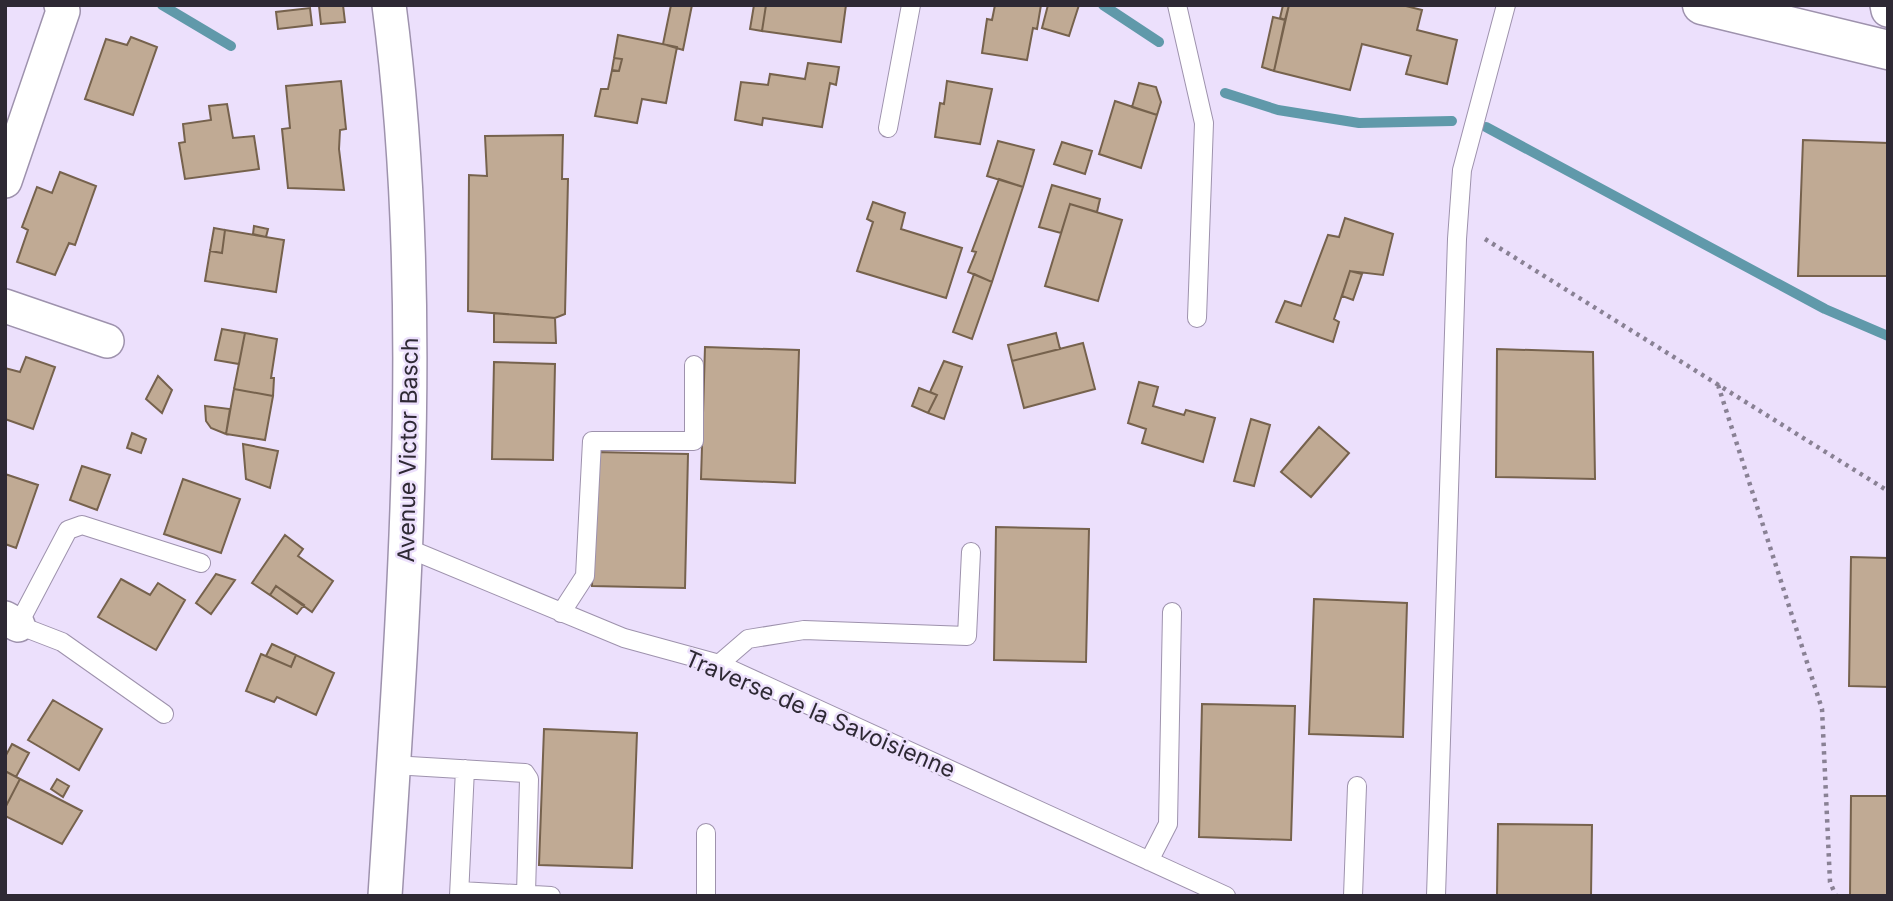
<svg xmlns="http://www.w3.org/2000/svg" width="1893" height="901" font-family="Inter,sans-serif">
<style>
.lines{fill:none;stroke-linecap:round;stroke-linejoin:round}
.stream{stroke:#6099aa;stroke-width:10}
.building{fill:#c0aa94;stroke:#76624d;stroke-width:2}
.lane-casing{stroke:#9e92ad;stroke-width:20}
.street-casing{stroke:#9e92ad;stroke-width:36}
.secondary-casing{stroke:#9e92ad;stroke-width:41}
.path{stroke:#898194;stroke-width:4.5;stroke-dasharray:3.5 5;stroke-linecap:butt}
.lane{stroke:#fff;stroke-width:18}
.street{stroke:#fff;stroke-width:33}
.secondary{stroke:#fff;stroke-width:38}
.labels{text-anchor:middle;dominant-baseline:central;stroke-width:5;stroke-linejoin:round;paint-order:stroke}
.street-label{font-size:23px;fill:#2e2934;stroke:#ece0fc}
</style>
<rect width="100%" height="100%" fill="#ece0fc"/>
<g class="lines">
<path class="stream" d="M 162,5 L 231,46
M 1103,5 L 1159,42
M 1225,93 L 1278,110 L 1359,123 L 1452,121
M 1486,127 L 1825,309 L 1888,336"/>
</g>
<path class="building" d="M 343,5 L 345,22 L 321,24 L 319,6 Z
M 671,5 L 692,5 L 683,50 L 663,44 Z
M 754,5 L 766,5 L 762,31 L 750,29 Z
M 766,5 L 846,5 L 841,42 L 762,31 Z
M 995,5 L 1041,5 L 1037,29 L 1033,28 L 1027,60 L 982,53 L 987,19 L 992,20 Z
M 1048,5 L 1079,5 L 1069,36 L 1042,28 Z
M 1283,5 L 1289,5 L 1285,20 L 1280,18 Z
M 1289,5 L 1402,5 L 1422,10 L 1417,30 L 1457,40 L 1447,84 L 1406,74 L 1411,56 L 1362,44 L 1350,90 L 1274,71 Z
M 310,8 L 312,25 L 278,29 L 276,12 Z
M 1273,17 L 1285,20 L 1274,71 L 1262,67 Z
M 618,35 L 677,47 L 666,103 L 642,99 L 637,123 L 595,116 L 601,89 L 608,89 L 612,70 L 619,71 L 622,59 L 614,58 Z
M 131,37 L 157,47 L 133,115 L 85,99 L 106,39 L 127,45 Z
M 614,58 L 622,59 L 619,71 L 612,70 Z
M 808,63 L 839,67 L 836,85 L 830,83 L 822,127 L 763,118 L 762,125 L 735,120 L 741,82 L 768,85 L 770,74 L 805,79 Z
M 341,81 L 346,129 L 340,130 L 339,149 L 344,190 L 288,188 L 282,129 L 290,128 L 286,86 Z
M 947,81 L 992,89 L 980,144 L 935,137 L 940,103 L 944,104 Z
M 1139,83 L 1156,87 L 1161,102 L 1157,115 L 1132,107 Z
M 1115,101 L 1157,115 L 1141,168 L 1099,154 Z
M 227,104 L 233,138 L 254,136 L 259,169 L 185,179 L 179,143 L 185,142 L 183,124 L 211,120 L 209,106 Z
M 563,135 L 562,179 L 568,179 L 565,314 L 555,318 L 468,311 L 469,175 L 487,176 L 485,136 Z
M 1803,140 L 1888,143 L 1888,276 L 1798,276 Z
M 998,141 L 1034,150 L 1023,187 L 987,176 Z
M 1062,142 L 1092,151 L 1085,174 L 1054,164 Z
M 60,172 L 96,186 L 75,245 L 69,243 L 55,275 L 17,262 L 28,230 L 22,227 L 37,187 L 52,193 Z
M 999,179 L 1023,187 L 992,282 L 968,272 L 976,252 L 972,251 Z
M 1052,185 L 1100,199 L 1097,212 L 1070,204 L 1061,233 L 1039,227 Z
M 873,202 L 905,213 L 901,229 L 962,248 L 946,298 L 857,271 L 873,222 L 867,219 Z
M 1070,204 L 1122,220 L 1098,301 L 1045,286 Z
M 1345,218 L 1393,234 L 1383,275 L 1350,271 L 1334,319 L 1339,322 L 1333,342 L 1276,322 L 1285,301 L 1301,306 L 1328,235 L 1339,237 Z
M 254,226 L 268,229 L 266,237 L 253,234 Z
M 214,228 L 225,230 L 222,253 L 210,251 Z
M 225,230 L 284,240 L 276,292 L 205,281 L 210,251 L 222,253 Z
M 1350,271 L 1362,274 L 1353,300 L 1342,296 Z
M 974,274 L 992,282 L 972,339 L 953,332 Z
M 494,313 L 555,318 L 556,343 L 494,342 Z
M 222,329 L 245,333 L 239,364 L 215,360 Z
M 245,333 L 277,339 L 271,378 L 274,378 L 273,396 L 234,389 Z
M 1056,333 L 1060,349 L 1012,361 L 1008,345 Z
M 1083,343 L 1095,389 L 1024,408 L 1012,361 Z
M 705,347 L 799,350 L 795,483 L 701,479 Z
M 1497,349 L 1593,352 L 1595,479 L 1496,477 Z
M 26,357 L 55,367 L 33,429 L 5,419 L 5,368 L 20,372 Z
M 944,361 L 962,367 L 944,419 L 928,413 L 937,395 L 930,392 Z
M 494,362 L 555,364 L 553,460 L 492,459 Z
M 158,376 L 172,390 L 162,413 L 146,399 Z
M 1139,382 L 1158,387 L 1153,406 L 1184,415 L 1186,410 L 1215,418 L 1203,462 L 1142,443 L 1146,429 L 1128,423 Z
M 919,388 L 937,395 L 928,413 L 912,406 Z
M 234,389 L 273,396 L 265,440 L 226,434 Z
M 205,406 L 230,409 L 226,434 L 211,428 L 206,421 Z
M 1251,419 L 1270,425 L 1254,486 L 1234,481 Z
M 1319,427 L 1349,453 L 1311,497 L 1281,472 Z
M 132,433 L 146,439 L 141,453 L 127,448 Z
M 243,444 L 278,451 L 270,488 L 246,479 Z
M 595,452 L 688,454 L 685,588 L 592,586 Z
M 82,466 L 110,475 L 97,510 L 70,500 Z
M 5,474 L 38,485 L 16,548 L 5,544 Z
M 183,479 L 240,499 L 221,553 L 164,534 Z
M 996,527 L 1089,529 L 1086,662 L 994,660 Z
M 285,535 L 303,549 L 298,556 L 333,581 L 312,612 L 276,586 L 270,595 L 252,583 Z
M 1851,557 L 1888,558 L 1888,687 L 1849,686 Z
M 216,574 L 235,580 L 211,614 L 196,603 Z
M 121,579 L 150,595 L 158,583 L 185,600 L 156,650 L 98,617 Z
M 276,586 L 304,605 L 297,614 L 270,595 Z
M 1314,599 L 1407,603 L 1403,737 L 1309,734 Z
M 272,644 L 296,655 L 291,667 L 266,656 Z
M 261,654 L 291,667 L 296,655 L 334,673 L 316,715 L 277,697 L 274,702 L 246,691 Z
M 53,700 L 102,729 L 79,770 L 28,740 Z
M 1202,704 L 1295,706 L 1291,840 L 1199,837 Z
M 544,729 L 637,733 L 632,868 L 539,865 Z
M 12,744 L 29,753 L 16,777 L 5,771 L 5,757 Z
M 5,771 L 20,779 L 5,808 Z
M 20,779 L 82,811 L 62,844 L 5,816 L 5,808 Z
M 57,779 L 69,786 L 63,797 L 51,789 Z
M 1851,796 L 1888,796 L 1888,896 L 1850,896 Z
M 1498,824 L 1592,825 L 1591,896 L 1497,896 Z"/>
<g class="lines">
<defs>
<path id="lane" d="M 1177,5 L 1204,123 L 1197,318
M 888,128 L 911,5
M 407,548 L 624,638 L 719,664 L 1226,896
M 561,613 L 585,576 L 592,441 L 694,441 L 694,365
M 719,664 L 748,639 L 804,630 L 967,636 L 971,552
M 164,714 L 62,642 L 18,625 L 68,530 L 82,525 L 201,563
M 393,765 L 525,773 L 529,779 L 526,894
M 1149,861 L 1168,824 L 1172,612
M 460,891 L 551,896
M 459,896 L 465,769
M 706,896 L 706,833
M 1353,896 L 1357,786
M 1436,896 L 1457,239 L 1462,170 L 1506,5"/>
<path id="street" d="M 1887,5 L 1888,10
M 5,181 L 63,11 L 61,5
M 5,306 L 107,341
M 5,618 L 18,625
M 385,896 C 404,600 428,301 389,5"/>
<path id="secondary" d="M 1702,5 L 1888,50"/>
</defs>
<use href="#lane" class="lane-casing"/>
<use href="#street" class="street-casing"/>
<use href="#secondary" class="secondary-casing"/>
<path class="path" d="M 1485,239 L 1888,491
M 1718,385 L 1822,709 L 1830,882 L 1836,896"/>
<use href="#lane" class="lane"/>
<use href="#street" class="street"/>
<use href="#secondary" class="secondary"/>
</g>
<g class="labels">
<g class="street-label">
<text transform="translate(408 450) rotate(-89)">Avenue Victor Basch</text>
<text transform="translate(820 714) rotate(23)">Traverse de la Savoisienne</text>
</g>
</g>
<rect width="1893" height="901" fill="none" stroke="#2e2934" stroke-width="14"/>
</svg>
